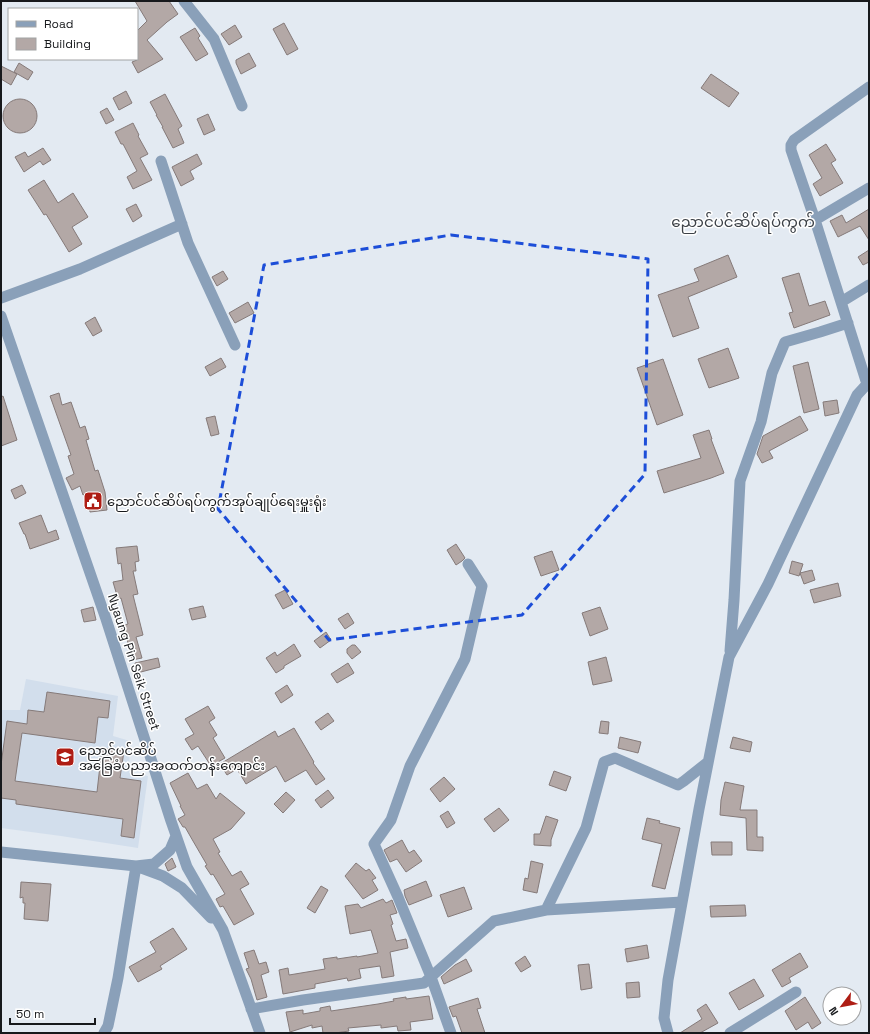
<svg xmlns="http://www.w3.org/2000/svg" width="870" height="1034" font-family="'Space Grotesk','Noto Sans Myanmar',sans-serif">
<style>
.built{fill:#d2deec}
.building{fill:#b3a8a6;stroke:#857a79}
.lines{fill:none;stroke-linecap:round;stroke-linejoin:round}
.minor{stroke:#8aa0b9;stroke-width:11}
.marked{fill:none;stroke:#1d4ed8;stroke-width:3;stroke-dasharray:8 5;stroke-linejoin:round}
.labels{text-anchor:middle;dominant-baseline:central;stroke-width:3;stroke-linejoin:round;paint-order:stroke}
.poi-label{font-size:13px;fill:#17191c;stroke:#fff;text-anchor:start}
.street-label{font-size:13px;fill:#17191c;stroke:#fff}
.quarter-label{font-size:15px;fill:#3c4147;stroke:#fff}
</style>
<rect width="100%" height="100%" fill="#e3eaf2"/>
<path class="built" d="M 26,679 L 118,696 L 113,736 L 130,741 L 129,773 L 148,776 L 138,848 L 61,836 L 1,828 L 1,710 L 20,710 Z"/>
<path class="building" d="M 135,1 L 169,1 L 178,14 L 167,22 L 147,40 L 163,59 L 138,73 L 132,62 L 137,60 L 137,31 L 147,21 Z
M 284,23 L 298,49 L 287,55 L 273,29 Z
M 235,25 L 242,37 L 229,45 L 221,34 Z
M 195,28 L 200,36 L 198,38 L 208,54 L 196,61 L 180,37 Z
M 249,53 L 256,66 L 241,74 L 236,63 L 236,60 Z
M 19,63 L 33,72 L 28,80 L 14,72 Z
M 1,66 L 17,74 L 11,85 L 1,79 Z
M 711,74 L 739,93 L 729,107 L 701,88 Z
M 126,91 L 132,103 L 119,110 L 113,98 Z
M 165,94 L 182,126 L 178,129 L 184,143 L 173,148 L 162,127 L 163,127 L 156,115 L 157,115 L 150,102 Z
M3 116a17 17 0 1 1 34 0a17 17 0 1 1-34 0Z
M 107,108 L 114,120 L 106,124 L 100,112 Z
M 208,114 L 215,130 L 204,135 L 197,119 Z
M 133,123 L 139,135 L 138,136 L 148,154 L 140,158 L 152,180 L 133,189 L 127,177 L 137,171 L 123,144 L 121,144 L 115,132 Z
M 826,144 L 836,160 L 831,163 L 843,183 L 820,196 L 813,184 L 822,178 L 809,155 Z
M 43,148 L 51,160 L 43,165 L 40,161 L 24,172 L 15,157 L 25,152 L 28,157 Z
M 197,154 L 202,164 L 190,171 L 194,179 L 181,186 L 172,167 Z
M 44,180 L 58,203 L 73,193 L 88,217 L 72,227 L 82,244 L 69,252 L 46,214 L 44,215 L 28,190 Z
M 136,204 L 142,216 L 133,222 L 126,209 Z
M 869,209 L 869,240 L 860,226 L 838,237 L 830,221 L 842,215 L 846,223 Z
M 869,250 L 869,262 L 863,265 L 858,257 Z
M 728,255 L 737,277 L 688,297 L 699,328 L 673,337 L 658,295 L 699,281 L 694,269 Z
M 223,271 L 228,279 L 217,286 L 212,277 Z
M 799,273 L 809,306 L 825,301 L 830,315 L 794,328 L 789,313 L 793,312 L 782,278 Z
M 248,302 L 254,313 L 235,323 L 229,313 Z
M 95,317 L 102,331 L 93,336 L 85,323 Z
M 728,348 L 739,378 L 709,388 L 698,359 Z
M 221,358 L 226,367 L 210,376 L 205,367 Z
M 663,359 L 683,415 L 657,425 L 637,368 Z
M 808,362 L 819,409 L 804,413 L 793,366 Z
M 59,393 L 62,405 L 71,402 L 80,428 L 85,426 L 89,439 L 86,440 L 95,471 L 98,470 L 105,492 L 107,510 L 90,512 L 87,493 L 83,495 L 80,486 L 72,490 L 66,478 L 74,474 L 68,456 L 71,455 L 50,396 Z
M 3,396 L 17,440 L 1,446 L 1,397 Z
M 837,400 L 839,413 L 825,416 L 823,402 Z
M 215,416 L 219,434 L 211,436 L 206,418 Z
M 800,416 L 808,430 L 769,451 L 773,458 L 762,463 L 757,454 L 763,436 Z
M 709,430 L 712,439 L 711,439 L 724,473 L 711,478 L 664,493 L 657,471 L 701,458 L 693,435 Z
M 22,485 L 26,493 L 15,499 L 11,490 Z
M 41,515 L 48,533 L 56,530 L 59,539 L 30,549 L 25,534 L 24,534 L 19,523 Z
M 456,544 L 465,558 L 462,561 L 456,565 L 447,550 Z
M 137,546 L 139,561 L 135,562 L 136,571 L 133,571 L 138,594 L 133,595 L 143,635 L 136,637 L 142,658 L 132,660 L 127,639 L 124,640 L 121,626 L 128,624 L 121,598 L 118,599 L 113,582 L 123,580 L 121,563 L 118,564 L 116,548 Z
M 552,551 L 559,570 L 541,576 L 534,557 Z
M 792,561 L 803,564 L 799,576 L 789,573 Z
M 812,570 L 815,580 L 804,584 L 800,573 Z
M 838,583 L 841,596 L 814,603 L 810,590 Z
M 285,590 L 293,604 L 283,609 L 275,595 Z
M 203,606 L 206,617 L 192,620 L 189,609 Z
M 93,607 L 96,620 L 84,622 L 81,610 Z
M 600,607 L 608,629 L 590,636 L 582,613 Z
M 348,613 L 354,623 L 345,629 L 338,619 Z
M 326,632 L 331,640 L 320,648 L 314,641 Z
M 294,644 L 301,656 L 284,666 L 284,668 L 276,673 L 266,658 L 275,652 L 277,656 Z
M 352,645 L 355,645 L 361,652 L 352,659 L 347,653 L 347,649 Z
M 606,657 L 612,681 L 593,685 L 588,662 Z
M 158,658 L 160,667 L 137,673 L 135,663 Z
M 348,663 L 354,673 L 337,683 L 331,674 Z
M 287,685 L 293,695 L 281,703 L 275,693 Z
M 47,692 L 110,701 L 108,718 L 98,717 L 95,743 L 22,733 L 15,781 L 97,792 L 102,748 L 124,751 L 120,778 L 141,781 L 134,838 L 121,836 L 123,819 L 16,804 L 16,800 L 1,798 L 1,765 L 7,721 L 27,724 L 28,710 L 44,712 Z
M 208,706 L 215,718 L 209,722 L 217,735 L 213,738 L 225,758 L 211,766 L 198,746 L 192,750 L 185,739 L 194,734 L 185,719 Z
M 328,713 L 334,721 L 321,730 L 315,722 Z
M 601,721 L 609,722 L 608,734 L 599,733 Z
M 294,728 L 314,762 L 313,763 L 325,779 L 316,785 L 306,770 L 285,782 L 276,766 L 246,784 L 237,769 L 227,775 L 220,764 L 275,731 L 278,737 Z
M 620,737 L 641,742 L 638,753 L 618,748 Z
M 733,737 L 752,742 L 750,752 L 730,748 Z
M 554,771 L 571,777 L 566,791 L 549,785 Z
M 188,773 L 197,789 L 207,784 L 216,799 L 220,793 L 245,813 L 231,829 L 213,839 L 220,852 L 218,853 L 232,876 L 241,871 L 249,884 L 240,889 L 254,914 L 234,925 L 223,906 L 220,907 L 216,899 L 225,894 L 213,874 L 211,875 L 205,866 L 207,865 L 193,841 L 185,827 L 183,827 L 178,819 L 185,815 L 180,806 L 181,806 L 170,783 Z
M 444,777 L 455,789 L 440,802 L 430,789 Z
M 725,782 L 744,786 L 740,810 L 757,810 L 757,837 L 763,837 L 763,851 L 747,850 L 746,818 L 720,815 L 721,800 Z
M 328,790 L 334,798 L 321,808 L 315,800 Z
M 286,792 L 295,800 L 283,813 L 274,804 Z
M 499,808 L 509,820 L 494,832 L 484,819 Z
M 448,811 L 455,823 L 447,828 L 440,816 Z
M 546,816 L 558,820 L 551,840 L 551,846 L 534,845 L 534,834 L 540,834 Z
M 647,818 L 660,821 L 659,823 L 680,828 L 665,889 L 652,886 L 662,844 L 642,839 Z
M 402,840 L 409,853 L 414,850 L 422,861 L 406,872 L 397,859 L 390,862 L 384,850 Z
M 711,842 L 732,842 L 732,855 L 712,855 Z
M 172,858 L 176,867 L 168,871 L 165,864 Z
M 531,861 L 543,864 L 537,893 L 523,890 L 525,878 L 528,879 Z
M 356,863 L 366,871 L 369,869 L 376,878 L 372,880 L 378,890 L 363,899 L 345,876 Z
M 426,881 L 432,896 L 409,905 L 405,896 L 404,890 Z
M 21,882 L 51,884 L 48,921 L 24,919 L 25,903 L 23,903 L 23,897 L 20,898 Z
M 321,886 L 328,890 L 315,913 L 307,908 Z
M 464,887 L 472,909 L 448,917 L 440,895 Z
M 383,899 L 386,903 L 392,900 L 397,913 L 390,915 L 393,924 L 391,925 L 396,941 L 406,939 L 408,948 L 390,952 L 394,976 L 382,978 L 380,966 L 359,969 L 361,978 L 348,981 L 347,978 L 315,984 L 315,988 L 283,994 L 279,970 L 288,968 L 289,975 L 325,969 L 323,959 L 337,957 L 337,959 L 357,956 L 357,957 L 378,953 L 371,930 L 350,934 L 345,906 L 358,904 L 361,908 Z
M 745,905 L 746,916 L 711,917 L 710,906 Z
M 173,928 L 187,949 L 160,966 L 162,969 L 138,982 L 129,967 L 156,952 L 150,942 Z
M 647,945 L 649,958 L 627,962 L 625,949 Z
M 254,950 L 259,964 L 266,962 L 269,972 L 261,975 L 267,997 L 257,1000 L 251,979 L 246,969 L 249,968 L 244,953 Z
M 800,953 L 808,967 L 789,978 L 791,982 L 782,987 L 772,970 Z
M 525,956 L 531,966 L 521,972 L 515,963 Z
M 466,959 L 472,971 L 444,984 L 441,977 L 455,965 Z
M 589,964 L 592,988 L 581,990 L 578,965 Z
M 754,979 L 764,996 L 739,1010 L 729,993 Z
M 639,982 L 640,997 L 627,998 L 626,983 Z
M 429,996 L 433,1019 L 410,1022 L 411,1030 L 398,1031 L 397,1026 L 381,1028 L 381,1025 L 348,1028 L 349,1031 L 335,1033 L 323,1033 L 322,1026 L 312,1028 L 312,1025 L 290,1032 L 286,1012 L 303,1010 L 303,1014 L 320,1011 L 320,1008 L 330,1006 L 331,1011 L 378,1004 L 394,1001 L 393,999 L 406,997 L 406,999 Z
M 805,997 L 821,1023 L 812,1029 L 808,1022 L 796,1030 L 785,1011 Z
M 478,998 L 481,1008 L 477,1009 L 485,1033 L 462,1033 L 456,1016 L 453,1017 L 449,1007 Z
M 706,1004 L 718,1023 L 700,1033 L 680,1033 L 702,1019 L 697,1010 Z"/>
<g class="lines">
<path class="minor" d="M 184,1 L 214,39 L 242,106
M 161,161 L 188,243 L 235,345
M 815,220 L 869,188
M 1,298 L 80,269 L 182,224
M 841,302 L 869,285
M 1,316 L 106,619 L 171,821 L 187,867 L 223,930 L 260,1033
M 867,384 L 815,220 L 791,150 L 791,145 L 794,140 L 869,87
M 730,651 L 734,600 L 740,481 L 761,422 L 772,373 L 785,342 L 820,332 L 848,323
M 1,852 L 136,866 L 163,876 L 182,888 L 211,918
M 546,910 L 586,828 L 604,762 L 615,758 L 678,785 L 684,781 L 708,762
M 251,1009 L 303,1000 L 424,983 L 494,921 L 546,910 L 682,902
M 104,1033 L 108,1026 L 118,978 L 136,866 L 154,864 L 170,850 L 176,836
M 451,1033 L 431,977 L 398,897 L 374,844 L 391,820 L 410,766 L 465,659 L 482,586 L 468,564
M 668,1033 L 664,1018 L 668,980 L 699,809 L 729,657 L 768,584 L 857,395 L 869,382
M 730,1033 L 796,992"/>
</g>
<path class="marked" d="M 451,235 L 648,259 L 645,474 L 522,615 L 329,640 L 218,509 L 264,265 Z"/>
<defs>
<symbol id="civic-square" viewBox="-11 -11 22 22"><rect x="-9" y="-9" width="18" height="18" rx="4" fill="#ae1d14" stroke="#fff"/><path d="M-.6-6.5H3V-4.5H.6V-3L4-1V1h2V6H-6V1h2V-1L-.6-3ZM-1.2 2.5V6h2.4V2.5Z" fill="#fff"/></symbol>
<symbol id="school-square" viewBox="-11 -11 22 22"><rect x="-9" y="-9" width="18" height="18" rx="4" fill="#ae1d14" stroke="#fff"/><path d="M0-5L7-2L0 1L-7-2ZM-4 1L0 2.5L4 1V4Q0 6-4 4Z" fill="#fff"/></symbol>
</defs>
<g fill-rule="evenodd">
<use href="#civic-square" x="82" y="490" width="22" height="22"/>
<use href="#school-square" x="54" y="746" width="22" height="22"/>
</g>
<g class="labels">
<g class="poi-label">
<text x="107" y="501">ညောင်ပင်ဆိပ်ရပ်ကွက်အုပ်ချုပ်ရေးမှူးရုံး</text>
<text x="79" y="750">ညောင်ပင်ဆိပ်<tspan x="79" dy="15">အခြေခံပညာအထက်တန်းကျောင်း</tspan></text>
</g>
<g class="street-label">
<text transform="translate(134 662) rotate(72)">Nyaung Pin Seik Street</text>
</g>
<g class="quarter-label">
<text x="743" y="221">ညောင်ပင်ဆိပ်ရပ်ကွက်</text>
</g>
</g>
<rect width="870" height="1034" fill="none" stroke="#17191c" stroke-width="4"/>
<rect x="8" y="8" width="130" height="52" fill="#ffffff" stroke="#a2a3a4"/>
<rect x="16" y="21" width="20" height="6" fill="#8aa0b9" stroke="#a2a3a4"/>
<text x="44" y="28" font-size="12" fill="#17191c">Road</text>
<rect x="16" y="38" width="20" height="12" fill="#b3a8a6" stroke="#a2a3a4"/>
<text x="44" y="48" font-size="12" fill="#17191c">Building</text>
<g transform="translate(842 1006) rotate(238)"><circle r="19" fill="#ffffff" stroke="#a2a3a4"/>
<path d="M0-3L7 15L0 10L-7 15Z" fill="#ae1d14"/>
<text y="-6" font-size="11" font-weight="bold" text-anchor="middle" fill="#17191c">N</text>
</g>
<path d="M10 1018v6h85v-6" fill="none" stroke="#17191c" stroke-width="2"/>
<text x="16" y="1018" font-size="12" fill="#17191c" stroke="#ffffff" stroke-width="3" paint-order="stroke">50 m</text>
</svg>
